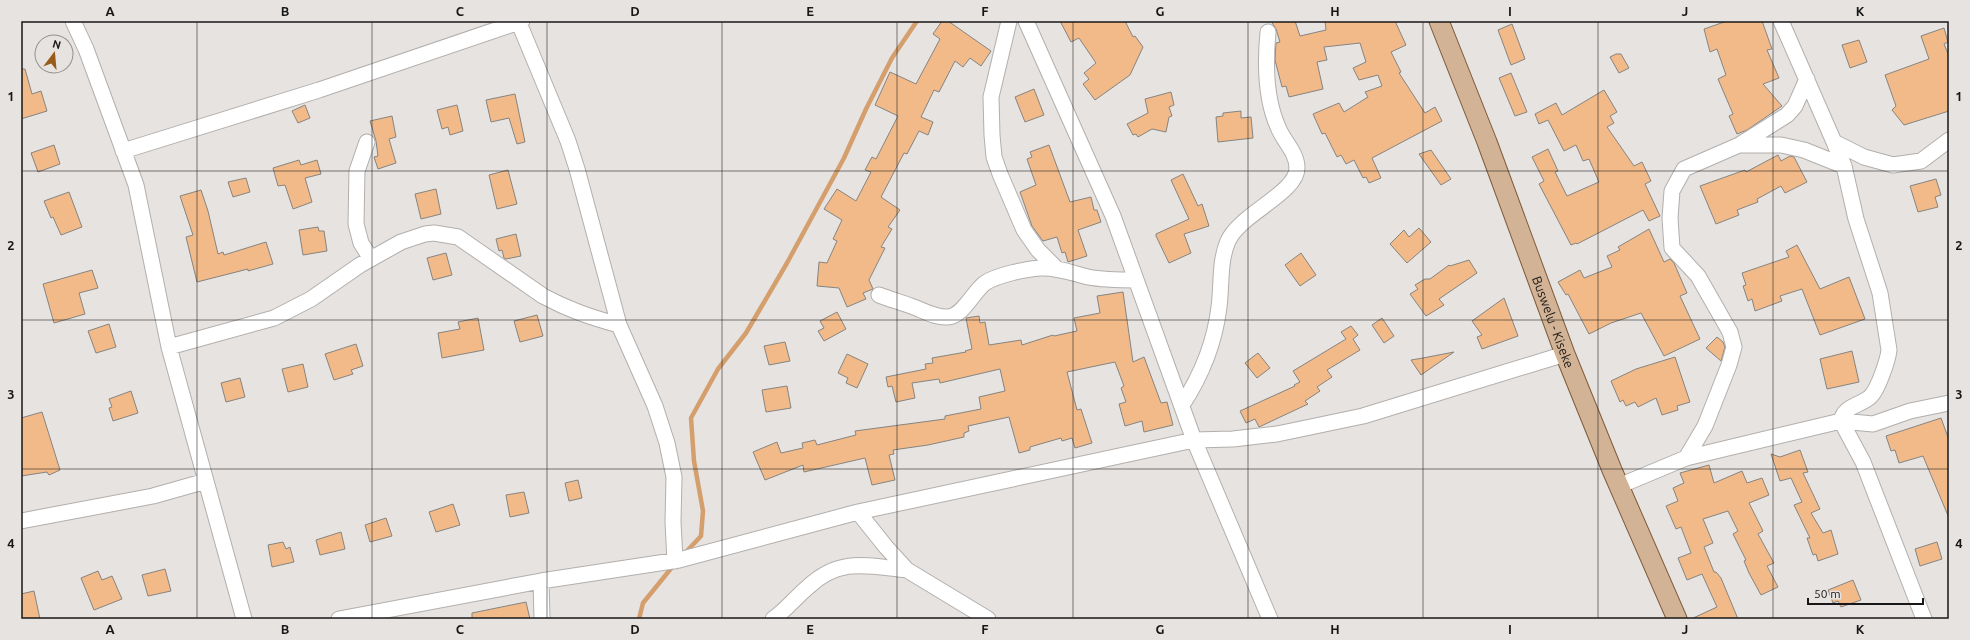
<svg xmlns="http://www.w3.org/2000/svg" width="1970" height="640" font-family="Ubuntu,sans-serif">
<style>
.lines{fill:none;stroke-linecap:round;stroke-linejoin:round}
.stream{stroke:#d59f6d;stroke-width:4.5}
.building{fill:#f2ba88;stroke:#868481}
.minor-casing{stroke:#b2afad;stroke-width:17}
.major-casing{stroke:#7e5b3b;stroke-width:21}
.minor{stroke:#fff;stroke-width:15}
.major{stroke:#d3b395;stroke-width:19}
.grid{fill:none;stroke:#181717;stroke-width:1;stroke-opacity:0.55}
.labels{text-anchor:middle;dominant-baseline:central;stroke-width:4;stroke-linejoin:round;paint-order:stroke}
.street-label{font-size:13px;fill:#181717;stroke:#e6e3e0}
.neatline{fill:none;stroke:#181717;stroke-width:1.5}
.grid-label{font-size:13px;text-anchor:middle;font-weight:bold;fill:#181717}
</style>
<rect width="100%" height="100%" fill="#e6e3e0"/>
<g class="lines">
<path class="stream" d="M 685,553 L 701,536 L 703,511 L 694,461 L 691,418 L 718,369 L 746,333 L 787,263 L 844,158 L 866,109 L 892,58 L 917,21
M 639,619 L 643,603 L 673,566"/>
</g>
<path class="building" d="M 942,21 L 948,21 L 991,51 L 981,66 L 970,58 L 963,67 L 955,61 L 939,92 L 934,90 L 921,117 L 933,122 L 928,135 L 919,131 L 907,154 L 904,153 L 881,197 L 900,210 L 888,227 L 892,229 L 881,247 L 885,248 L 869,280 L 873,289 L 863,293 L 866,299 L 847,307 L 839,288 L 817,286 L 819,262 L 827,263 L 837,241 L 833,239 L 842,220 L 824,209 L 837,189 L 856,201 L 871,172 L 865,170 L 872,157 L 876,159 L 898,116 L 875,105 L 890,72 L 916,84 L 940,39 L 933,34 Z
M 1060,21 L 1125,21 L 1133,37 L 1135,36 L 1143,47 L 1130,75 L 1095,100 L 1083,84 L 1089,79 L 1084,73 L 1096,63 L 1079,38 L 1071,42 Z
M 1271,21 L 1295,21 L 1300,36 L 1326,30 L 1325,21 L 1395,21 L 1406,45 L 1391,52 L 1401,72 L 1399,73 L 1425,113 L 1435,107 L 1442,121 L 1372,158 L 1381,178 L 1369,183 L 1366,177 L 1363,178 L 1354,160 L 1346,164 L 1341,155 L 1337,157 L 1325,133 L 1322,134 L 1313,114 L 1339,103 L 1344,112 L 1368,97 L 1365,92 L 1382,86 L 1378,75 L 1359,80 L 1353,68 L 1366,62 L 1360,43 L 1324,47 L 1327,60 L 1317,62 L 1323,89 L 1289,97 L 1286,86 L 1282,87 L 1275,60 L 1276,43 L 1280,42 L 1276,29 Z
M 1727,21 L 1762,21 L 1772,49 L 1767,50 L 1779,78 L 1763,84 L 1782,106 L 1747,130 L 1737,134 L 1729,116 L 1733,114 L 1718,79 L 1726,75 L 1717,49 L 1710,52 L 1704,29 Z
M 1512,24 L 1525,59 L 1511,65 L 1498,30 Z
M 1944,28 L 1948,42 L 1944,44 L 1949,56 L 1949,111 L 1904,125 L 1892,110 L 1896,106 L 1885,75 L 1929,59 L 1921,36 Z
M 1859,40 L 1867,62 L 1850,68 L 1842,45 Z
M 1616,54 L 1621,54 L 1629,68 L 1619,73 L 1610,57 Z
M 21,69 L 25,69 L 32,94 L 41,91 L 47,111 L 21,119 Z
M 1511,73 L 1527,112 L 1515,116 L 1499,78 Z
M 1034,89 L 1044,115 L 1025,122 L 1015,97 Z
M 1604,90 L 1617,112 L 1610,116 L 1614,123 L 1607,127 L 1634,166 L 1642,162 L 1651,181 L 1645,184 L 1660,216 L 1649,221 L 1643,210 L 1577,244 L 1576,243 L 1571,245 L 1539,184 L 1544,181 L 1532,157 L 1548,149 L 1558,171 L 1555,172 L 1567,196 L 1599,182 L 1589,159 L 1583,161 L 1576,145 L 1564,151 L 1548,120 L 1539,124 L 1535,114 L 1556,103 L 1562,115 Z
M 1171,92 L 1174,105 L 1169,107 L 1172,116 L 1169,117 L 1166,132 L 1152,129 L 1138,137 L 1136,134 L 1133,135 L 1127,124 L 1148,113 L 1145,99 Z
M 515,94 L 525,142 L 517,144 L 509,118 L 491,122 L 486,100 Z
M 305,105 L 310,118 L 298,123 L 292,111 Z
M 457,105 L 463,131 L 450,135 L 448,127 L 442,129 L 437,110 Z
M 1241,111 L 1241,118 L 1251,117 L 1253,138 L 1218,142 L 1216,117 L 1223,116 L 1223,113 Z
M 392,116 L 396,137 L 389,139 L 396,163 L 378,169 L 374,157 L 378,156 L 376,141 L 370,121 Z
M 54,145 L 60,164 L 38,172 L 31,153 Z
M 1049,145 L 1070,202 L 1091,197 L 1094,210 L 1097,210 L 1101,222 L 1078,230 L 1087,256 L 1068,262 L 1065,252 L 1062,253 L 1057,237 L 1043,241 L 1032,226 L 1020,192 L 1036,185 L 1027,159 L 1032,157 L 1030,152 Z
M 1431,150 L 1451,179 L 1441,185 L 1419,154 Z
M 1778,155 L 1781,161 L 1790,156 L 1794,157 L 1807,182 L 1785,193 L 1781,186 L 1757,199 L 1758,202 L 1737,210 L 1739,215 L 1716,224 L 1700,186 L 1745,170 L 1746,172 Z
M 299,160 L 301,165 L 317,160 L 321,174 L 305,178 L 312,202 L 293,209 L 285,185 L 278,186 L 273,168 Z
M 508,170 L 517,204 L 497,209 L 489,175 Z
M 1183,174 L 1198,206 L 1202,204 L 1209,226 L 1184,234 L 1191,253 L 1169,263 L 1156,236 L 1156,234 L 1189,219 L 1171,180 Z
M 246,178 L 250,192 L 233,197 L 228,182 Z
M 1936,179 L 1941,195 L 1935,197 L 1938,207 L 1918,212 L 1910,186 Z
M 436,189 L 441,214 L 421,219 L 415,194 Z
M 201,190 L 208,211 L 218,254 L 223,252 L 224,255 L 266,242 L 273,264 L 248,271 L 248,269 L 197,282 L 186,237 L 193,235 L 180,196 Z
M 69,192 L 82,227 L 61,235 L 53,217 L 51,218 L 44,201 Z
M 318,227 L 319,231 L 324,231 L 327,251 L 303,255 L 299,230 Z
M 1419,228 L 1431,242 L 1407,263 L 1390,244 L 1404,230 L 1409,237 Z
M 1649,229 L 1664,262 L 1670,259 L 1674,263 L 1687,293 L 1680,296 L 1700,339 L 1664,356 L 1641,313 L 1611,323 L 1589,334 L 1568,294 L 1566,295 L 1558,282 L 1580,270 L 1584,278 L 1612,267 L 1607,256 L 1620,250 L 1618,247 Z
M 516,234 L 521,256 L 506,259 L 504,258 L 502,250 L 499,251 L 496,239 Z
M 1797,245 L 1820,289 L 1849,277 L 1865,319 L 1820,335 L 1802,289 L 1780,296 L 1782,301 L 1755,311 L 1752,299 L 1748,301 L 1743,286 L 1746,285 L 1742,273 L 1789,257 L 1786,251 Z
M 446,253 L 452,275 L 433,280 L 427,258 Z
M 1301,253 L 1316,275 L 1300,286 L 1285,265 Z
M 1469,260 L 1477,273 L 1439,299 L 1444,305 L 1426,316 L 1410,294 L 1418,289 L 1415,285 L 1425,279 L 1430,279 L 1449,265 L 1450,266 Z
M 92,270 L 98,288 L 79,293 L 85,314 L 54,323 L 43,284 Z
M 1123,292 L 1133,362 L 1144,357 L 1161,403 L 1167,402 L 1173,425 L 1144,432 L 1142,421 L 1125,426 L 1119,404 L 1126,402 L 1121,388 L 1124,386 L 1115,362 L 1067,372 L 1077,410 L 1081,409 L 1092,443 L 1075,448 L 1072,438 L 1062,441 L 1061,438 L 1030,447 L 1030,450 L 1019,453 L 1009,417 L 968,426 L 969,431 L 964,433 L 964,437 L 928,445 L 893,450 L 894,454 L 889,455 L 895,480 L 872,485 L 865,458 L 804,472 L 803,465 L 765,480 L 753,452 L 777,442 L 781,453 L 803,448 L 802,443 L 815,440 L 817,445 L 856,435 L 855,431 L 945,419 L 945,416 L 981,409 L 979,397 L 1005,391 L 1000,369 L 940,383 L 939,379 L 912,383 L 915,398 L 896,402 L 892,386 L 888,387 L 886,377 L 926,369 L 925,364 L 933,363 L 932,358 L 966,352 L 965,351 L 972,349 L 966,318 L 979,316 L 980,323 L 985,322 L 989,345 L 1021,340 L 1022,345 L 1053,335 L 1054,336 L 1077,331 L 1074,318 L 1100,313 L 1097,296 Z
M 1504,298 L 1518,336 L 1482,349 L 1477,337 L 1482,335 L 1472,321 Z
M 837,312 L 846,329 L 824,341 L 818,331 L 824,328 L 820,321 Z
M 537,315 L 543,336 L 520,342 L 514,321 Z
M 478,318 L 484,350 L 442,358 L 438,333 L 460,329 L 458,322 Z
M 1382,318 L 1394,336 L 1384,343 L 1372,325 Z
M 109,324 L 116,347 L 96,353 L 88,331 Z
M 1351,326 L 1358,335 L 1353,339 L 1360,350 L 1327,370 L 1332,377 L 1317,387 L 1320,391 L 1305,401 L 1308,404 L 1259,427 L 1255,419 L 1246,423 L 1240,411 L 1295,386 L 1294,385 L 1300,382 L 1293,371 L 1346,339 L 1341,332 Z
M 1717,337 L 1723,342 L 1725,347 L 1721,361 L 1706,348 Z
M 785,342 L 790,361 L 769,365 L 764,346 Z
M 356,344 L 363,366 L 351,370 L 353,374 L 334,380 L 325,354 Z
M 1852,351 L 1859,382 L 1827,389 L 1820,359 Z
M 1454,352 L 1421,375 L 1411,360 L 1423,358 Z
M 1258,353 L 1270,368 L 1257,378 L 1245,363 Z
M 847,354 L 868,364 L 857,388 L 846,383 L 848,378 L 838,373 Z
M 1675,357 L 1690,402 L 1677,406 L 1678,410 L 1662,415 L 1656,398 L 1638,407 L 1635,402 L 1626,406 L 1623,400 L 1620,402 L 1611,381 L 1636,369 Z
M 303,364 L 308,387 L 288,392 L 282,369 Z
M 240,378 L 245,397 L 226,402 L 221,383 Z
M 787,386 L 791,408 L 766,412 L 762,390 Z
M 131,391 L 138,413 L 113,421 L 109,408 L 112,407 L 109,399 Z
M 42,412 L 60,470 L 49,475 L 47,472 L 21,476 L 21,418 Z
M 1941,418 L 1949,440 L 1949,518 L 1923,456 L 1899,463 L 1895,450 L 1891,451 L 1886,436 Z
M 1800,450 L 1808,472 L 1803,473 L 1820,509 L 1811,513 L 1823,533 L 1831,530 L 1838,554 L 1818,561 L 1816,554 L 1813,555 L 1807,538 L 1810,538 L 1794,505 L 1802,502 L 1791,478 L 1780,481 L 1771,454 L 1780,457 Z
M 1709,465 L 1714,483 L 1742,471 L 1747,483 L 1762,478 L 1769,495 L 1749,503 L 1763,531 L 1758,534 L 1774,563 L 1767,566 L 1778,587 L 1761,595 L 1749,573 L 1744,561 L 1746,560 L 1733,534 L 1738,531 L 1728,511 L 1703,519 L 1713,543 L 1704,547 L 1714,572 L 1716,572 L 1721,578 L 1738,619 L 1691,619 L 1717,607 L 1702,574 L 1687,580 L 1678,558 L 1691,553 L 1681,527 L 1676,529 L 1666,506 L 1678,501 L 1673,488 L 1684,483 L 1680,473 Z
M 578,480 L 582,498 L 569,501 L 565,483 Z
M 524,492 L 529,513 L 510,517 L 506,495 Z
M 453,504 L 460,525 L 436,532 L 429,512 Z
M 386,518 L 392,536 L 370,542 L 365,525 Z
M 341,532 L 345,549 L 320,555 L 316,540 Z
M 283,542 L 286,549 L 290,547 L 294,562 L 272,567 L 268,545 Z
M 1937,542 L 1942,559 L 1920,566 L 1915,549 Z
M 165,569 L 171,591 L 148,596 L 142,575 Z
M 98,571 L 102,580 L 112,576 L 122,599 L 94,610 L 81,578 Z
M 1853,580 L 1861,600 L 1841,607 L 1838,601 L 1833,603 L 1828,590 Z
M 34,591 L 40,619 L 21,619 L 21,594 Z
M 526,602 L 530,619 L 472,619 L 472,613 Z"/>
<g class="lines">
<defs>
<path id="minor" d="M 73,21 L 86,49 L 136,185 L 169,347 L 244,619
M 1009,21 L 991,97 L 992,135 L 994,157 L 1000,174 L 1024,230 L 1038,250 L 1057,269
M 1026,21 L 1113,216 L 1194,440 L 1270,619
M 1781,21 L 1834,142 L 1864,157 L 1893,165 L 1921,161 L 1949,140
M 519,23 L 568,141 L 577,169 L 619,325 L 655,406 L 667,443 L 674,477 L 673,522 L 675,561
M 367,142 L 357,171 L 356,224 L 361,243 L 371,259
M 1834,142 L 1844,166 L 1856,219 L 1880,293 L 1889,350 C 1888,360 1878,389 1871,396 C 1861,406 1844,405 1841,421 L 1863,462 L 1924,619
M 1740,145 L 1781,145 L 1804,150 L 1844,166
M 123,151 L 319,90 L 522,21
M 879,295 C 889,299 900,302 911,306 C 923,310 935,318 948,317 C 963,316 973,292 985,283 C 997,275 1026,269 1040,268 C 1056,267 1072,273 1088,277 C 1104,280 1120,280 1136,280
M 169,347 L 274,318 L 311,299 L 360,265 L 401,242 L 425,234 L 434,233 L 458,237 L 543,296 C 569,310 590,317 619,325
M 1182,405 C 1201,376 1215,341 1219,307 C 1222,285 1219,262 1228,241 C 1240,214 1297,193 1297,168 C 1297,152 1283,141 1278,127 C 1265,98 1265,63 1268,32
M 1686,458 L 1841,421 L 1873,424 L 1910,411 L 1949,403
M 1619,486 L 1686,458 L 1705,426 L 1729,365 L 1734,347 L 1730,332 L 1698,276 L 1672,248 L 1670,218 L 1672,191 L 1684,169 L 1739,145 L 1787,115 L 1795,106 L 1807,79
M 858,512 L 886,547 L 907,570 L 988,619
M 21,521 L 153,496 L 206,481
M 541,581 L 542,619
M 339,619 L 541,581 L 679,560 L 858,512 L 1194,440 L 1233,439 L 1277,434 L 1363,416 L 1565,354
M 773,619 C 786,610 796,597 808,587 C 840,557 867,566 907,570"/>
<g id="major">
<path id="s1" d="M 1439,21 L 1487,142 L 1565,354 L 1612,470 L 1677,619"/>
</g>
</defs>
<use href="#minor" class="minor-casing"/>
<use href="#major" class="major-casing"/>
<use href="#minor" class="minor"/>
<use href="#major" class="major"/>
</g>
<path class="grid" d="M 197,21 L 197,619M 372,21 L 372,619M 547,21 L 547,619M 722,21 L 722,619M 897,21 L 897,619M 1073,21 L 1073,619M 1248,21 L 1248,619M 1423,21 L 1423,619M 1598,21 L 1598,619M 1773,21 L 1773,619M 21,171 L 1949,171M 21,320 L 1949,320M 21,469 L 1949,469"/>
<g class="labels">
<g class="street-label">
<text stroke="none"><textPath href="#s1" startOffset="322">Buswelu - Kiseke</textPath></text>
</g>
</g>
<rect width="1970" height="640" fill="none" stroke="#e6e3e0" stroke-width="44"/>
<g transform="translate(54 54) rotate(16)"><circle r="19" fill="#e6e3e0" stroke="#949190"/>
<path d="M0-3L7 15L0 10L-7 15Z" fill="#975c1c"/>
<text y="-6" font-size="11" font-weight="bold" text-anchor="middle" fill="#181717">N</text>
</g>
<path d="M1808 598v6h115v-6" fill="none" stroke="#181717" stroke-width="2"/>
<text x="1814" y="598" font-size="12" fill="#181717" stroke="#e6e3e0" stroke-width="3" paint-order="stroke">50 m</text>
<rect x="22" y="22" width="1926" height="596" class="neatline"/>
<g class="grid-label">
<text x="110" y="16">A</text>
<text x="285" y="16">B</text>
<text x="460" y="16">C</text>
<text x="635" y="16">D</text>
<text x="810" y="16">E</text>
<text x="985" y="16">F</text>
<text x="1160" y="16">G</text>
<text x="1335" y="16">H</text>
<text x="1510" y="16">I</text>
<text x="1685" y="16">J</text>
<text x="1860" y="16">K</text>
<text x="11" y="101">1</text>
<text x="1959" y="101">1</text>
<text x="11" y="250">2</text>
<text x="1959" y="250">2</text>
<text x="11" y="399">3</text>
<text x="1959" y="399">3</text>
<text x="11" y="548">4</text>
<text x="1959" y="548">4</text>
<text x="110" y="634">A</text>
<text x="285" y="634">B</text>
<text x="460" y="634">C</text>
<text x="635" y="634">D</text>
<text x="810" y="634">E</text>
<text x="985" y="634">F</text>
<text x="1160" y="634">G</text>
<text x="1335" y="634">H</text>
<text x="1510" y="634">I</text>
<text x="1685" y="634">J</text>
<text x="1860" y="634">K</text>
</g>
</svg>
